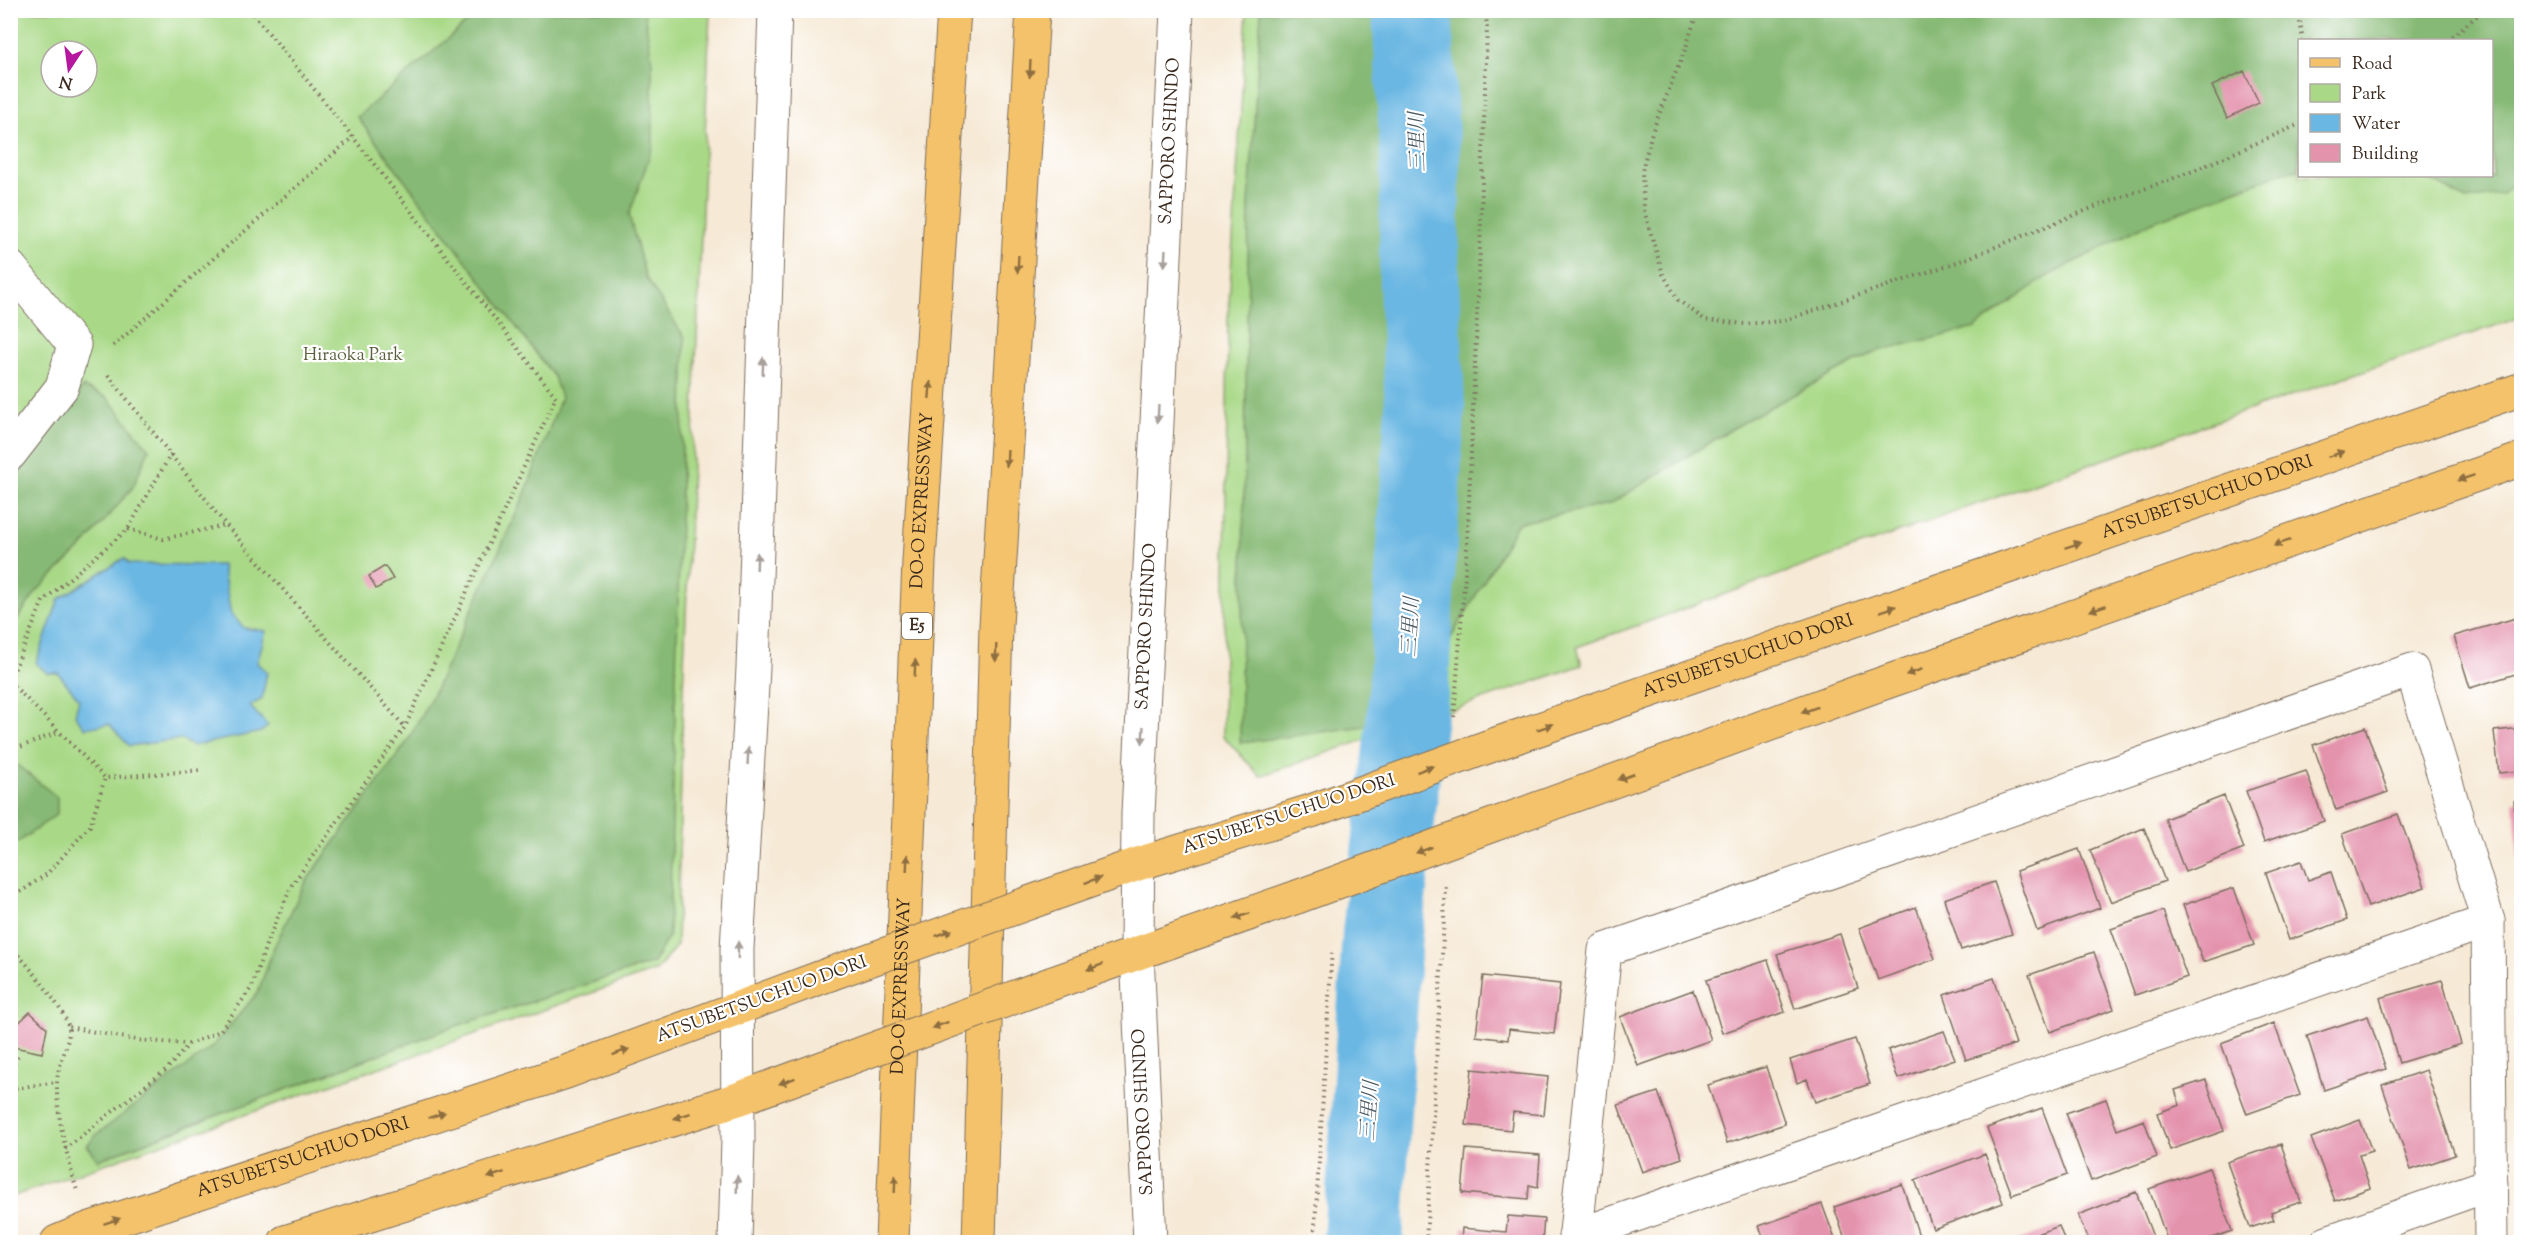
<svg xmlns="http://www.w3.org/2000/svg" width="2532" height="1253" font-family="'Sorts Mill Goudy','Noto Serif JP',serif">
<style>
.green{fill:#a9d987;stroke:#728252;stroke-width:1.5;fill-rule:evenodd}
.forest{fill:#86b974;stroke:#607249;stroke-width:1.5}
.water{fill:#6ab7e3;stroke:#527080;stroke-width:1.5}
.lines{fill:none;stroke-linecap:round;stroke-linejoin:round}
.river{stroke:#6ab7e3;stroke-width:80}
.building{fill:#e493ad}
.minor-casing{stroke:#7c6d5e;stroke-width:35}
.major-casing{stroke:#7c6d5e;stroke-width:35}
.highway-casing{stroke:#7c6d5e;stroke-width:35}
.path{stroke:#7c6d5e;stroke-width:4;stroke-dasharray:1.5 4.5;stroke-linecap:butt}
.minor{stroke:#fff;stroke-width:33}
.major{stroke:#f4c26a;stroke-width:33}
.highway{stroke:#f4c26a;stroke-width:33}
.major-bridge-casing{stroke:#7c6d5e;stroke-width:35;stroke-linecap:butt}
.major-bridge{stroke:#f4c26a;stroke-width:33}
.oneway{fill:#8e6e40}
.oneway2{fill:#a79f9a}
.labels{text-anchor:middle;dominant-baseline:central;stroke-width:4.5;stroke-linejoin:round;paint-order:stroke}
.shield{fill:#fff;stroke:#766a62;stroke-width:1.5}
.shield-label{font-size:16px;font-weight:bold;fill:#3b2a1e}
.street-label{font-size:18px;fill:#3b2a1e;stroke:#fff}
.park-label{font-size:18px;fill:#5c5f3e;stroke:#fff}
.water-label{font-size:20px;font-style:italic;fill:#4b5b63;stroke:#fff}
</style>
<rect width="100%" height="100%" fill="#fff"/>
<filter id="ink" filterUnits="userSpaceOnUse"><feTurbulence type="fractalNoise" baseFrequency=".0167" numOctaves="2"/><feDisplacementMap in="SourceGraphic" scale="12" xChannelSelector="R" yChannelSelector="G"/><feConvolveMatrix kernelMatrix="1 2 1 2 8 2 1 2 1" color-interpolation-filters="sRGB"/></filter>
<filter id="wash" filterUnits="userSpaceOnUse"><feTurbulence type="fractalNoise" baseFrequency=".008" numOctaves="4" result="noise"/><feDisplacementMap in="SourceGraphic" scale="24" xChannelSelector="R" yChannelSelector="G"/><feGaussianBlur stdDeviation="1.35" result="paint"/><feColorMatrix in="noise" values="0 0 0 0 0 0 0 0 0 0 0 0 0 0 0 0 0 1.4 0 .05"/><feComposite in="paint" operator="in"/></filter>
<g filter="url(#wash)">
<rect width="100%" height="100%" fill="#f6e9d5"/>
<path class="green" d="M 10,11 L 710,11 L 683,690 L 677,945 L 657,970 L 11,1197 ZM 51,51 L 87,51 L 87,87 L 51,87 Z
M 1247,11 L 2521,11 L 2521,317 L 2056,476 L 1577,647 L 1582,665 L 1260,776 L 1223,736 L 1228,320 ZM 2300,40 L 2492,40 L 2492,176 L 2300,176 Z"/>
<path class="forest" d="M 480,11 L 644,11 L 652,61 L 653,146 L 629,215 L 646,278 L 685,338 L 669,936 L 653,963 L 450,1028 L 98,1160 L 87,1145 L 96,1135 L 213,1046 L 258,992 L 274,947 L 305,883 L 407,742 L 435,690 L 523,499 L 561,398 L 554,377 L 357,117 Z
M 1261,11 L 2521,11 L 2521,174 L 2502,195 L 2466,200 L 2423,176 L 2492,176 L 2492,40 L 2300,40 L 2299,169 L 2281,173 L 2145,225 L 2046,277 L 1975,328 L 1874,352 L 1748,419 L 1610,504 L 1518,523 L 1434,667 L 1365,726 L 1240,743 L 1249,204 Z
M 83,387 L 107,397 L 149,449 L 133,487 L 84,545 L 36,592 L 11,628 L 11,481 Z
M 11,760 L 57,797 L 57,814 L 11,847 Z"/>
<path class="water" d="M 124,558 L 129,564 L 222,565 L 231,614 L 244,628 L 266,631 L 257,663 L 267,672 L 262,699 L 250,706 L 268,726 L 261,732 L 192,746 L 181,739 L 129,746 L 109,724 L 85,728 L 75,715 L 79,699 L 58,673 L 47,673 L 36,663 L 59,599 Z"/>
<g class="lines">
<path class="river" d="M 1363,1242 L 1382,934 L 1407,714 L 1425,407 L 1419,282 L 1420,155 L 1412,10"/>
</g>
<g id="blocks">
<path class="building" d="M 2244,71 L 2259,103 L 2227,118 L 2212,86 Z
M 385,566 L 393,579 L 376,589 L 369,576 Z
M 2516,618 L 2522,636 L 2522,672 L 2470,688 L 2454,636 Z
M 2365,727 L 2388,792 L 2336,810 L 2313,745 Z
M 2522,728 L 2522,771 L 2499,773 L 2494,731 Z
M 2306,771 L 2324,821 L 2264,842 L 2246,791 Z
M 2224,796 L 2244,849 L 2185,872 L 2165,819 Z
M 2514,801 L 2522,801 L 2522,858 L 2518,859 Z
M 2398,814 L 2425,887 L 2368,907 L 2342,834 Z
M 2144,828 L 2165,881 L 2111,902 L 2090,850 Z
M 2079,849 L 2100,908 L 2037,931 L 2016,871 Z
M 2301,861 L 2308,880 L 2331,872 L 2347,920 L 2289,940 L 2266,873 Z
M 1994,882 L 2012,934 L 1961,950 L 1944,899 Z
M 2234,888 L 2254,945 L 2203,962 L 2183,905 Z
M 1916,907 L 1935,959 L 1878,980 L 1859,928 Z
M 2163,911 L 2187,977 L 2135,995 L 2111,929 Z
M 1840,934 L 1858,988 L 1795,1009 L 1777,954 Z
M 2094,952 L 2114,1009 L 2050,1032 L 2029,975 Z
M 1768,960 L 1785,1012 L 1722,1033 L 1706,980 Z
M 1483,976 L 1560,984 L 1554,1034 L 1509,1029 L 1508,1040 L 1476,1036 Z
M 1994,978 L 2016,1044 L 1966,1060 L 1944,995 Z
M 2442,980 L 2461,1044 L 2399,1063 L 2380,998 Z
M 1693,990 L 1711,1040 L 1638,1066 L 1620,1017 Z
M 30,1012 L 47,1028 L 42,1053 L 14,1047 L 16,1041 L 10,1035 L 10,1031 Z
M 2368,1016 L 2386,1069 L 2324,1090 L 2307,1036 Z
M 2274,1023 L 2300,1095 L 2247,1114 L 2221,1043 Z
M 1944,1031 L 1955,1059 L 1898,1079 L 1888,1050 Z
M 1855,1039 L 1870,1084 L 1815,1102 L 1807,1079 L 1797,1083 L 1790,1060 Z
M 1766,1067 L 1785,1124 L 1727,1143 L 1708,1085 Z
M 1472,1069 L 1548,1077 L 1544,1115 L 1513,1112 L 1511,1130 L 1466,1125 Z
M 2426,1070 L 2455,1155 L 2411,1170 L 2382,1085 Z
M 2206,1080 L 2224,1131 L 2170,1150 L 2157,1113 L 2180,1105 L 2175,1090 Z
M 1658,1092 L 1682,1158 L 1642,1172 L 1618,1105 Z
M 2106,1099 L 2117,1130 L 2144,1120 L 2157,1157 L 2091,1181 L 2066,1113 Z
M 2042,1108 L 2067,1175 L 2012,1195 L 1987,1128 Z
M 2360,1120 L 2372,1151 L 2359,1155 L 2370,1188 L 2335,1201 L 2311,1138 Z
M 2281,1144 L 2301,1202 L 2271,1212 L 2274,1220 L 2250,1228 L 2227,1162 Z
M 1466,1149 L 1540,1155 L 1538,1187 L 1529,1185 L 1528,1199 L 1462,1193 Z
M 1985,1154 L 2003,1203 L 1933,1229 L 1915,1180 Z
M 2209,1168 L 2232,1231 L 2201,1242 L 2168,1242 L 2149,1189 Z
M 1902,1184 L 1921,1242 L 1846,1242 L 1834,1207 Z
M 2136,1192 L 2155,1242 L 2089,1242 L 2078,1215 Z
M 1822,1204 L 1836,1242 L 1765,1242 L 1759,1226 Z
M 1508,1216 L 1544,1219 L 1542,1242 L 1461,1242 L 1462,1228 L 1506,1232 Z
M 2059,1226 L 2065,1242 L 2014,1242 Z"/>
</g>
</g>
<g filter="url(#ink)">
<use href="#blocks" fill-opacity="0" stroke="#7c6d5e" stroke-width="1.5"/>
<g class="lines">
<defs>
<g id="minor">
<path d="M 10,267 L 74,345 L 62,387 L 10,454"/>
<path d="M 1575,1236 L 2488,921"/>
<path d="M 735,1242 L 738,1140 L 737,949 L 753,668 L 775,10"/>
<path id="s1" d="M 1150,1242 L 1137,952 L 1138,814 L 1177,10"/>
<path d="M 1575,1242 L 1605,950 L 2412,670 L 2488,921 L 2491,1242"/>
<path d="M 2327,1242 L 2491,1184"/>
</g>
<g id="major">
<path id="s2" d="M 1490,746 L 2522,389"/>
<path d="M 1479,830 L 1864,690 L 2522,459"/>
<path d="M 1048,896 L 1138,864 L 1311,811"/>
<path d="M 1053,983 L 1297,897"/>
<path id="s3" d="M 57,1242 L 88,1229 L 566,1072 L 830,974"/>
<path d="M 285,1242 L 738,1099 L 836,1063"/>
</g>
<g id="highway">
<path id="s4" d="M 892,1242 L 919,561 L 954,10"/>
<path d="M 979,1242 L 996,626 L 1033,10"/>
</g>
</defs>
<use href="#minor" class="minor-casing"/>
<use href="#major" class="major-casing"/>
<use href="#highway" class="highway-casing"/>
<path class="path" d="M 1698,10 L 1686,47 L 1652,132 L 1642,171 L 1644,210 L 1663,274 L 1678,300 L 1705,320 L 1745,324 L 1783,321 L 1963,260 L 2092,208 L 2193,171 L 2300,124
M 2298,10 L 2303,40
M 2448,40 L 2484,10
M 113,346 L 353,137
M 108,375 L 226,525 L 405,727
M 128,529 L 163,539 L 226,525
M 10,680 L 43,601 L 128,529 L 171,454
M 10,682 L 105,778
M 1454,717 L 1467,546 L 1480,248 L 1487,26 L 1485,10
M 10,751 L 59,732
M 10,899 L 47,874 L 90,826 L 105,778 L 203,770
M 10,947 C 23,957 68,1014 69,1029 C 69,1047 57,1065 57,1083 C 56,1116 68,1159 77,1191
M 69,1027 L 136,1040 L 188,1044
M 10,1048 L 18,1056 L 10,1074
M 10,1089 L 57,1082
M 65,1149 L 168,1068 L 189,1044 L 220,1031 L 252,987 L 267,942 L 292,885 L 405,727 L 556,397 L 353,137 L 250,10
M 1314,1242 L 1332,949
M 1426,1242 L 1446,883"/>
<use href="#minor" class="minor"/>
<use href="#major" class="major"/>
<use href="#highway" class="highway"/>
<defs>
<path id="major-bridge" d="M 1311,811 L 1490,746
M 1297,897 L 1479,830
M 830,974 L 1048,896
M 836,1063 L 1053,983"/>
</defs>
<use href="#major-bridge" class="major-bridge-casing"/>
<use href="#major-bridge" class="major-bridge"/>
</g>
<defs><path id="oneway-solid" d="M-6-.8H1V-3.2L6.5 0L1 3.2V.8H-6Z" transform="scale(1.5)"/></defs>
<g class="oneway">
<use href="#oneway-solid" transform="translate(1030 69) rotate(93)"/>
<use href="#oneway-solid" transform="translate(1018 264) rotate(93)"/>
<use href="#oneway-solid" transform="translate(930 390) rotate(-86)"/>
<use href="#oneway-solid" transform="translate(2336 454) rotate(-19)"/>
<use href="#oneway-solid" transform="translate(1007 458) rotate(93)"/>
<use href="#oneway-solid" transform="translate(2466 478) rotate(161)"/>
<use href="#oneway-solid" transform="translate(2282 543) rotate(161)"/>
<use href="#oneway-solid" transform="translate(2073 545) rotate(-19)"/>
<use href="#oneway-solid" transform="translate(2098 608) rotate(161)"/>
<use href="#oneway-solid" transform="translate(1888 609) rotate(-19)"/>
<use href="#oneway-solid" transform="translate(996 653) rotate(92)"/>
<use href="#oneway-solid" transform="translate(915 668) rotate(-88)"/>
<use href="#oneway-solid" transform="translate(1914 672) rotate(161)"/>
<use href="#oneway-solid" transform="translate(1809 710) rotate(160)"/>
<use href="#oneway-solid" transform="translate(1545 727) rotate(-19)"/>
<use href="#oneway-solid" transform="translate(1425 769) rotate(-20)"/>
<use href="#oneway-solid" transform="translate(1626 777) rotate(160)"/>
<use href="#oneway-solid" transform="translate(1424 850) rotate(160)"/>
<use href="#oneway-solid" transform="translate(907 863) rotate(-88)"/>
<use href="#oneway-solid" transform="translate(1093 880) rotate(-20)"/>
<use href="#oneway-solid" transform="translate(1242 916) rotate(161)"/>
<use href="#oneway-solid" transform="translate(944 933) rotate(-20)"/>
<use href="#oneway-solid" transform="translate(1095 967) rotate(160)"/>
<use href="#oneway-solid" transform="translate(940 1025) rotate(160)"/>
<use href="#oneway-solid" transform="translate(621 1052) rotate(-20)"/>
<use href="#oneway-solid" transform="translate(787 1081) rotate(160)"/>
<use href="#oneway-solid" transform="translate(437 1115) rotate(-18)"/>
<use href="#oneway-solid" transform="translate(682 1116) rotate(162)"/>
<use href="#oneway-solid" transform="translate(496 1175) rotate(162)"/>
<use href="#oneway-solid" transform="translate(895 1184) rotate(-88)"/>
<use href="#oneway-solid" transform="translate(112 1221) rotate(-18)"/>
</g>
<g class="oneway2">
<use href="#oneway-solid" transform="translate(1165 258) rotate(93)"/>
<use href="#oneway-solid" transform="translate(763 366) rotate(-88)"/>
<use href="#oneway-solid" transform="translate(1158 414) rotate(93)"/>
<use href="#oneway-solid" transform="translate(757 561) rotate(-88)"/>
<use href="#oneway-solid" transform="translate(1143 735) rotate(93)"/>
<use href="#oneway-solid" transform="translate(748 756) rotate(-87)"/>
<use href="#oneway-solid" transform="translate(738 950) rotate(-89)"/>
<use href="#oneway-solid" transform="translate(737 1184) rotate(-88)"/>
</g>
</g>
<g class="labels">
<rect class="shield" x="902" y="613" width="30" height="26" rx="4.5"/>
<g class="shield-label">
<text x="917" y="626">E5</text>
</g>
<g class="street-label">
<text stroke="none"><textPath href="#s1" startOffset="1102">SAPPORO SHINDO</textPath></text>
<text stroke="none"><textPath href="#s2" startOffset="759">ATSUBETSUCHUO DORI</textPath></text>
<text stroke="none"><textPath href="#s4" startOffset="742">DO-O EXPRESSWAY</textPath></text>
<text stroke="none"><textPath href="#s1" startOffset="616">SAPPORO SHINDO</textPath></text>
<text stroke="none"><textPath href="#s2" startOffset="273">ATSUBETSUCHUO DORI</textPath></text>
<text transform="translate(1289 815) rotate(-18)">ATSUBETSUCHUO DORI</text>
<text stroke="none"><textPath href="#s4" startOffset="256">DO-O EXPRESSWAY</textPath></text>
<text transform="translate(762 1000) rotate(-20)">ATSUBETSUCHUO DORI</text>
<text transform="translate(1144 1112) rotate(-93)">SAPPORO SHINDO</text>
<text stroke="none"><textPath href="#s3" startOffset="260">ATSUBETSUCHUO DORI</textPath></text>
</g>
<g class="park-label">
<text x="353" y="356">Hiraoka Park</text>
</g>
<g class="water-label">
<text transform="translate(1419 142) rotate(-92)">三里川</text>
<text transform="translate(1412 627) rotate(-87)">三里川</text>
<text transform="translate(1371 1111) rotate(-86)">三里川</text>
</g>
</g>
<rect width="2532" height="1253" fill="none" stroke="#fff" stroke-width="36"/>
<rect x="2298" y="39" width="195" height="138" fill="#ffffff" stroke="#b1aaa5" stroke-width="1.5"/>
<rect x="2310" y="58" width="30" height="9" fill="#f4c26a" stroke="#b1aaa5" stroke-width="1.5"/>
<text x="2352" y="69" font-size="18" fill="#3b2a1e">Road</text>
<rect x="2310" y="84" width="30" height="18" fill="#a9d987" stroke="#b1aaa5" stroke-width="1.5"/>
<text x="2352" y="99" font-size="18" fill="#3b2a1e">Park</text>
<rect x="2310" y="114" width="30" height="18" fill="#6ab7e3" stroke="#b1aaa5" stroke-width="1.5"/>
<text x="2352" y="129" font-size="18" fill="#3b2a1e">Water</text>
<rect x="2310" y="144" width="30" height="18" fill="#e493ad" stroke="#b1aaa5" stroke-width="1.5"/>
<text x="2352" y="159" font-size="18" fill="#3b2a1e">Building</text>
<g transform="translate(69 69) rotate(193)"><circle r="28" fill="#ffffff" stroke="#b1aaa5" stroke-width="1.5"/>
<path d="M0-4.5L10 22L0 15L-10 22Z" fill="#b5179e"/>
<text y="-9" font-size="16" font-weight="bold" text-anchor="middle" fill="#3b2a1e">N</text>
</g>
</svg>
